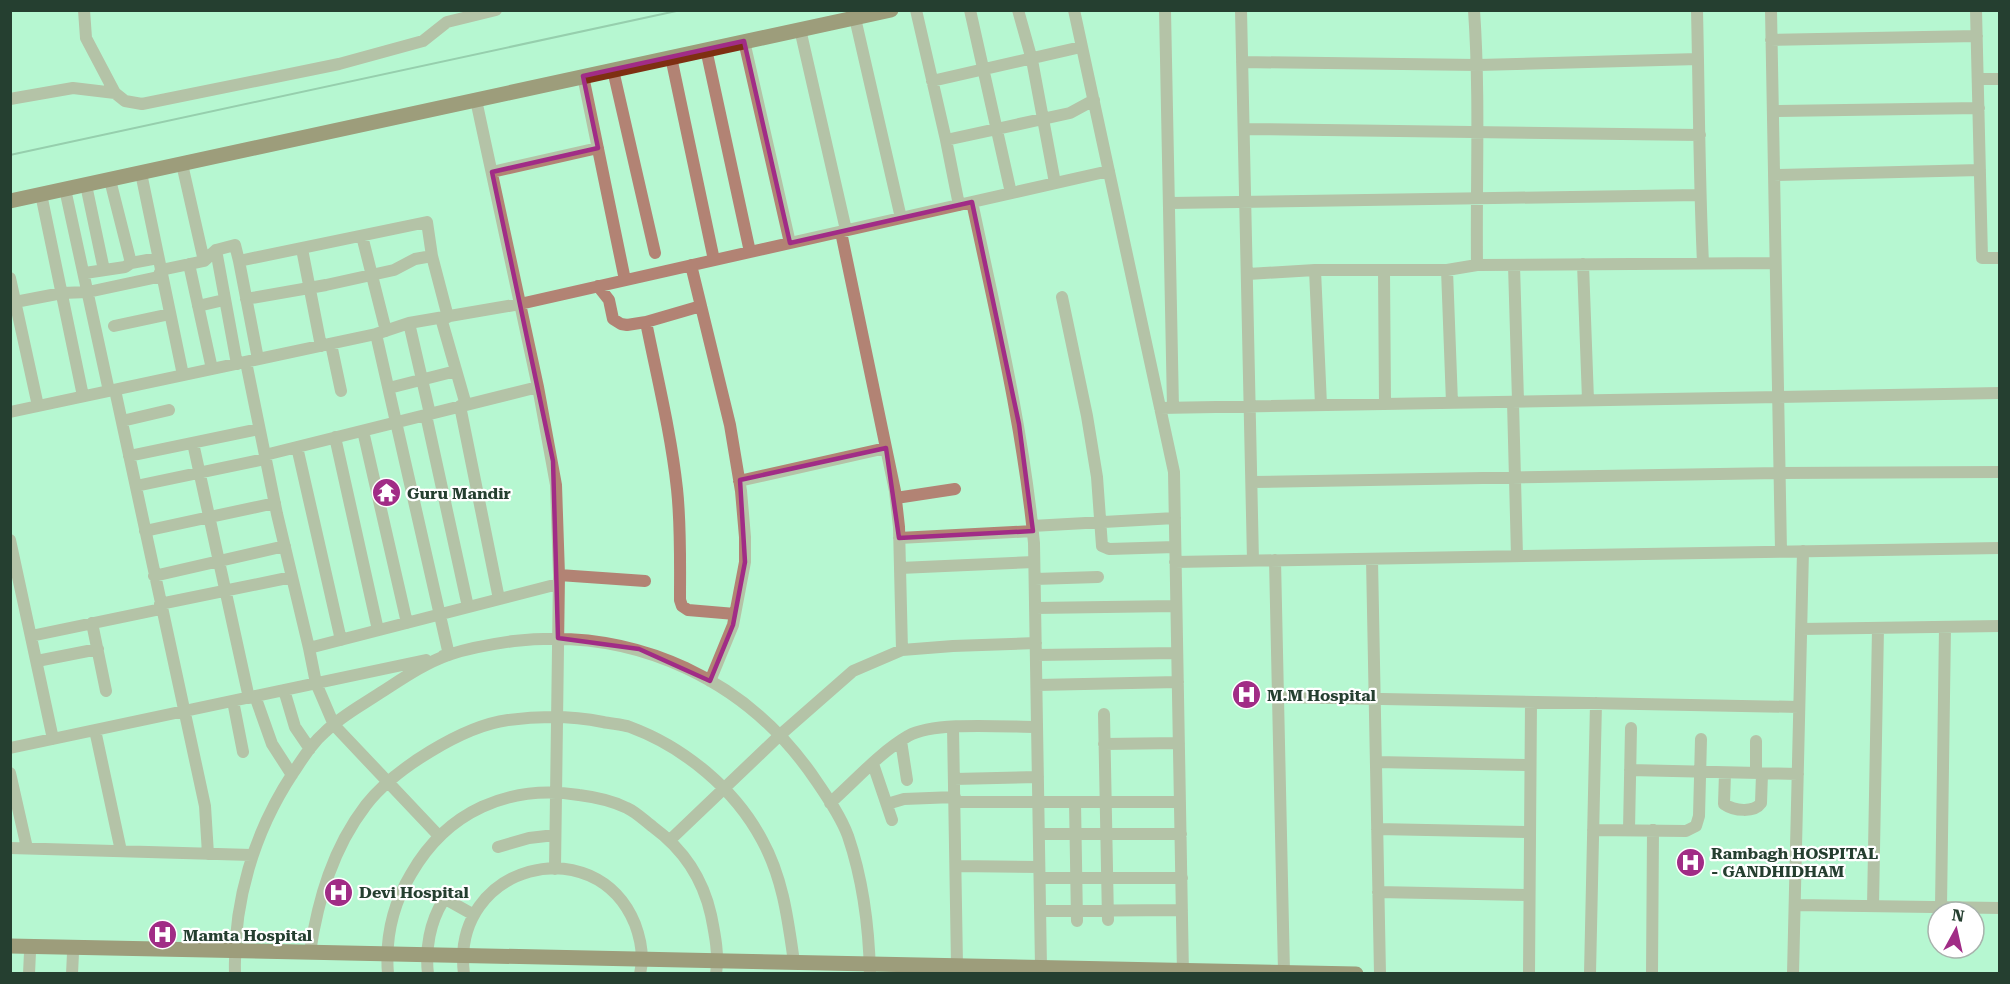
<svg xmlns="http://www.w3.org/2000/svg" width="2010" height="984" font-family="'Roboto Serif',serif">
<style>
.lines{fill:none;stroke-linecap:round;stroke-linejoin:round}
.minor{stroke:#b28374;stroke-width:12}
.major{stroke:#7e2f12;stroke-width:15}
.rail{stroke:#6f9d82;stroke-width:2}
.marked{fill:none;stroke:#a12c86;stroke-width:4.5;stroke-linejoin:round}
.labels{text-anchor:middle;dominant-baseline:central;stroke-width:4.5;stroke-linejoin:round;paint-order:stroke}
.poi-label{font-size:16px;font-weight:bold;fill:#253f30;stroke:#fff;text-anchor:start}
</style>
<rect width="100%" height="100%" fill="#b6f7d1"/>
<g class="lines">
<path class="minor" d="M 84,10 L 86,38 L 115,93 L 125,101 L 142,104 L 339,64 L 423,41 L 447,22 L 496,10
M 916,10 L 946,140 L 959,205
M 970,10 L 1011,193
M 1018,10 L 1032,60 L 1055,183
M 1074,10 L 1174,472 L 1183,974
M 1165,10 L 1173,408
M 1241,10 L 1253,561
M 1474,10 C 1480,96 1476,180 1477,265
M 1697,10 C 1699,95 1699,179 1703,263
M 1771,10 L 1781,551
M 1976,10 L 1982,258 L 2000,258
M 855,18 L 901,218
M 800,29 L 846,230
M 1771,40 L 1977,36
M 744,41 L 790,243
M 706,49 L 750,252
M 671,57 L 714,260
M 1242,62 L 1478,65 L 1698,59
M 613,70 L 655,253
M 583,76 L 625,280
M 1978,79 L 2000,79
M 932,81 L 1081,47
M 10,99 L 73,88 L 115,93
M 476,100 L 538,387 L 556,485 L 559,575 L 555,869
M 1773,111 L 1979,108
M 1244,129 L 1700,135
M 946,140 L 1070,113 L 1094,100
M 182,164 L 204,261
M 492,172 L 598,148
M 141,173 L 183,375
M 1774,175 L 1980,170
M 110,180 L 131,263
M 86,185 L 104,270
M 65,189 L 109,391
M 41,194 L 83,396
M 972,202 C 996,315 1023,427 1034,543 L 1041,967
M 1170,203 L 1699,195
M 841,232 L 895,491 L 899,527 L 902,650
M 362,236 L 386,331
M 302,249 L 321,346
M 216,250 L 237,364
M 239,261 L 258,359
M 189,264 L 212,369
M 1583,264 L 1588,400
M 691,265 L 730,425 L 741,491 L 745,537 L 745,562 L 733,625 L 710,681
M 1514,265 L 1518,401
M 1315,270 L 1321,405
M 1447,270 L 1452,403
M 1384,271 L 1385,404
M 85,273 L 125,267 L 131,263 L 158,258
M 1248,274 L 1315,270 L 1447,270 L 1477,265 L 1775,263
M 10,278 L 38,406
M 598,286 L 609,300 L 613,319 L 621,324 L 627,325 L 646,322 L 701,306
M 1062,297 L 1087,416 L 1097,477 L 1102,546 L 1109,549 L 1175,547
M 246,299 L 326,285 L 394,270 L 415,259 L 432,256
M 10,303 L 62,293 L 88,292 L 158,277 L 161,270 L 204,261 L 216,250 L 235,245 L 239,261 L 427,222 L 432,256 L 448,317
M 198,306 L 224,300
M 441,318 L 466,405
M 646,322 C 657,377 671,433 677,489 C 681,526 680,563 680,600 L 682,606 L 688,610 L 735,614
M 409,323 L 430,414
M 114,326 L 170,314
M 376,334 L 449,655 L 443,656
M 331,344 L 341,391
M 246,362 L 277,514 L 309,648 L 316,683 L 334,725 L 439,836
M 389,388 L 456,371
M 115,390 L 205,806 L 208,854
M 1513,402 L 1517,556
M 460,406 L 499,599
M 1160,408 L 2000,393
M 10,412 L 376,334 L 409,323 L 520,304 L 1109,171
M 426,415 L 468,607
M 122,421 L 169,410
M 363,431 L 407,623
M 335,437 L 378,630
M 193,443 L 249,698
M 297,447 L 341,640
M 265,455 L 538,387
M 129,456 L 259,429
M 739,481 L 886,448
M 1252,482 L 1779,473 L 2000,472
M 136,486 L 265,459
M 896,498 L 955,489
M 1032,526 L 1175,518
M 145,531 L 275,503
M 899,538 L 1033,531
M 10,540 L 53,739
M 1372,559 L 1380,974
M 1275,560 L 1284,972
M 1175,562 L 2000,548
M 900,568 L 1034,562
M 559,575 L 645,581
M 154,576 L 285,546
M 1035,579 L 1098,577
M 160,604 L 292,577
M 1035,608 L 1176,606
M 92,623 L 106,691
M 1801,629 L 2000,626
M 31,636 L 161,609
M 309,648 L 558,584
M 1036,655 L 1177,653
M 37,661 L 98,649
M 1037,685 L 1178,682
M 284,690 L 295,727 L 310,749
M 255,696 L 272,744 L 292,775
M 1278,697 L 1799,707
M 233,701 L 243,752
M 1104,714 L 1108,920
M 953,727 L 957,965
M 95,730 L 121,851
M 901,741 L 907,780
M 1104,744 L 1179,743
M 10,748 L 426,660
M 1376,762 L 1530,765
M 873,764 L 892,820
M 1630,770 L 1798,774
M 10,773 L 27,848
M 1725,773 L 1724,804 C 1734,811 1754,813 1761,803 L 1762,774
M 1756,773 L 1756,741
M 954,779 L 1038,777
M 955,802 L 1180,802
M 1075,802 L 1077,921
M 830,803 C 855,781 879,753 908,736 C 935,721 1005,727 1037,727
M 887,804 L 904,799 L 955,797
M 1377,829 L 1530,832
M 1593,830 L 1686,831 L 1696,826 L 1699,816 L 1701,739
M 1629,830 L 1631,728
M 1039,834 L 1181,834
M 670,840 L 780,735 L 853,671 L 902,650 L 953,646 L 1036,643
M 498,847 L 529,838 L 555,835
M 10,848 L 252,855
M 956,866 L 1039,867
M 1040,878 L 1182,878
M 1378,892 L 1529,895
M 1795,905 L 2000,908
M 1873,906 L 1878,628
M 1941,907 L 1945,627
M 1040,911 L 1182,910
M 310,952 C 318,899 333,848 366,805 C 394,769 463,726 508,720 C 539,716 573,716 603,722 C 612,724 622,724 630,727 C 684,747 735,789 762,840 C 783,878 788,920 794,962
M 29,974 L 30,952
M 72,974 L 73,953
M 235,974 C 233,902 254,832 293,773 C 303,758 312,743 325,732 C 341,716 362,705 380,693 C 402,679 423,664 448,655 C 469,648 492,644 514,641 C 636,627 749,680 817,782 C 828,798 841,817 848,836 C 863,880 869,927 870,974
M 388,974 C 385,938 393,904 411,874 C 447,811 509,784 579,795 C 595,797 613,801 627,808 C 636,812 645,821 653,827 C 683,849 703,879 711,915 C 715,935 719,954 716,974
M 428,974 C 425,949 430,922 443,901 L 449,901 L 474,915
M 464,974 C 450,865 595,827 635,924 C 641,940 644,957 640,974
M 1529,974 L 1531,702
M 1590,974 L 1596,703
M 1652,974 L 1653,830
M 1793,974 L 1803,551"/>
<path class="major" d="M 10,201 L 891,10
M 10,946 L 1356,974"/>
<path class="rail" d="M 10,155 L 681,10"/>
</g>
<path d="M0 0H2010V984H0ZM 744,41 L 790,243 L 972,202 L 1019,424 L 1033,531 L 899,538 L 886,448 L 740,480 L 745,562 L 733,625 L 710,681 L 639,649 L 558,638 L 553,461 L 492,172 L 598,148 L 583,76 Z" fill="#b6f7d1" fill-opacity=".55" fill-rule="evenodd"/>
<path class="marked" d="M 744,41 L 790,243 L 972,202 L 1019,424 L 1033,531 L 899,538 L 886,448 L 740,480 L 745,562 L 733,625 L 710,681 L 639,649 L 558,638 L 553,461 L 492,172 L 598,148 L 583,76 Z"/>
<defs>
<symbol id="temple-disc" viewBox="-11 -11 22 22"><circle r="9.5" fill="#a12c86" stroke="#fff"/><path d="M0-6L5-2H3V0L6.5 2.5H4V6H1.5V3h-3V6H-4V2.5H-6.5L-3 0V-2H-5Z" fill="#fff"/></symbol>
<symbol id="hospital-disc" viewBox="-11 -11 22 22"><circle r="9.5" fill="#a12c86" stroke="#fff"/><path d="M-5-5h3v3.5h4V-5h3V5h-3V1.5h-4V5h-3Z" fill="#fff"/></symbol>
</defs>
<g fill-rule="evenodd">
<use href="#temple-disc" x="370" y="476" width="33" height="33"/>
<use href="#hospital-disc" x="1230" y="678" width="33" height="33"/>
<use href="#hospital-disc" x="1674" y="846" width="33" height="33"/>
<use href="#hospital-disc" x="322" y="876" width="33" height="33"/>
<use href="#hospital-disc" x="146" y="918" width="33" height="33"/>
</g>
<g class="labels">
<g class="poi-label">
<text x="407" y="493">Guru Mandir</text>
<text x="1267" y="695">M.M Hospital</text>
<text x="1711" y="853">Rambagh HOSPITAL<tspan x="1711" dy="18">- GANDHIDHAM</tspan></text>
<text x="359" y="892">Devi Hospital</text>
<text x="183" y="935">Mamta Hospital</text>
</g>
</g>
<rect width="2010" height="984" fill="none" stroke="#253f30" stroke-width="24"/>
<g transform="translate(1956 930) rotate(8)"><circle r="28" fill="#ffffff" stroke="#a8b2ac" stroke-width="1.5"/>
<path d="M0-4.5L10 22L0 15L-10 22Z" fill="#a12c86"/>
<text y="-9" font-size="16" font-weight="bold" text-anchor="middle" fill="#253f30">N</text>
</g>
</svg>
